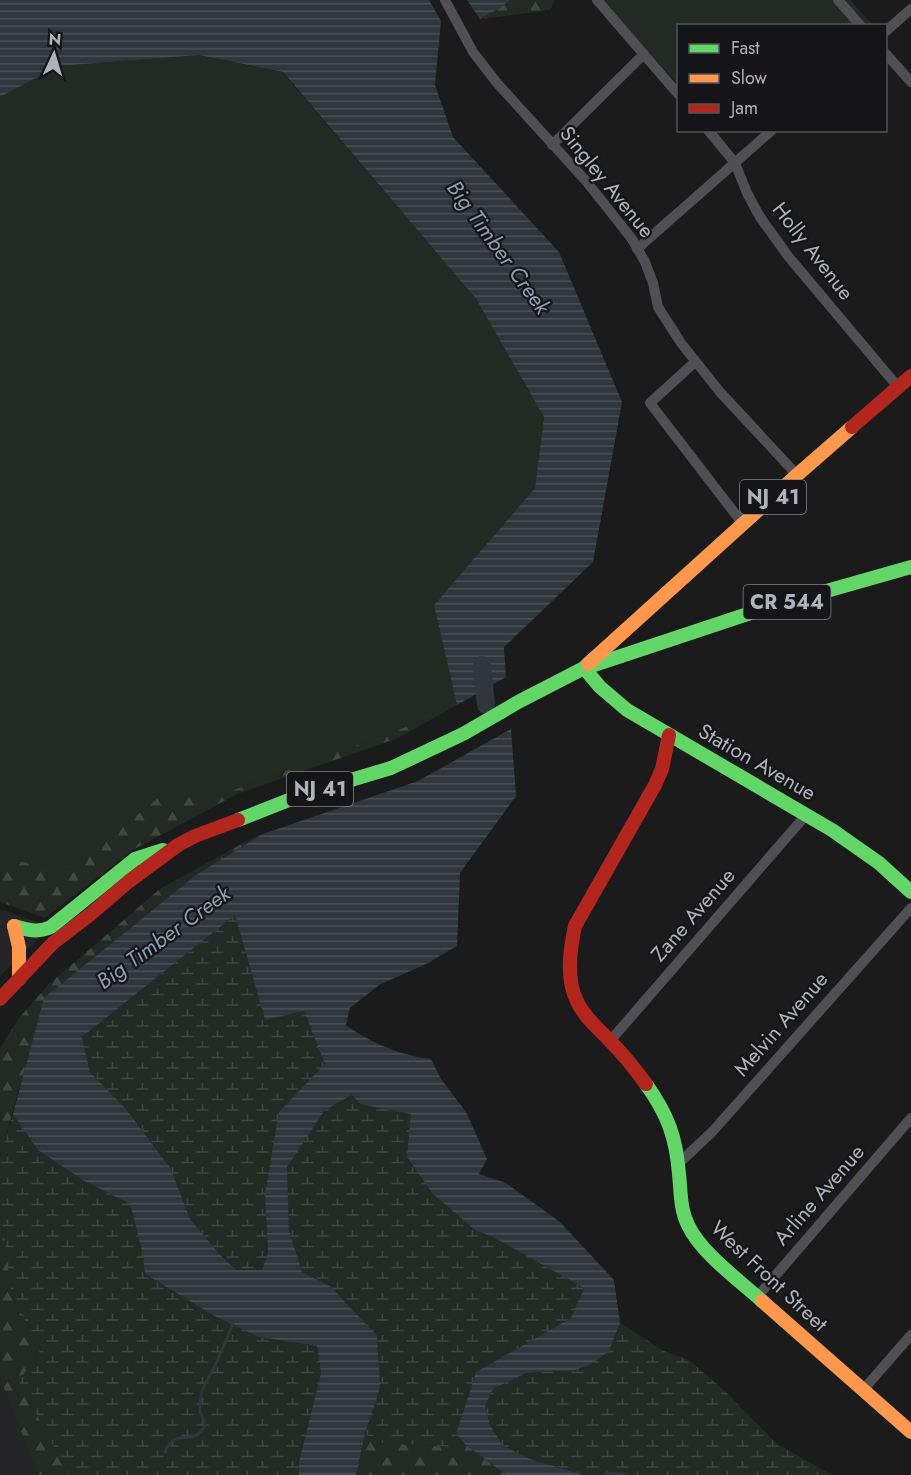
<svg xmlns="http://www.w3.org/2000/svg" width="911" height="1475" font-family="Jost,sans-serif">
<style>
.built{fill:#252527}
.green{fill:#232a24}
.forest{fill:url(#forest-firs)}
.wetland{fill:url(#wetland-marsh)}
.water{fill:url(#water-rules);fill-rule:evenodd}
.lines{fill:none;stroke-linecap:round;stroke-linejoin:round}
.stream{stroke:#2f363c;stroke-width:3}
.river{stroke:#2f363c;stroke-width:18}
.street{stroke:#505054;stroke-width:10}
.fast{stroke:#63d668;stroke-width:14}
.slow{stroke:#ff974d;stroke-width:14}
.jam{stroke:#b3261e;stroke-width:14}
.labels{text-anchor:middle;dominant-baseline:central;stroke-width:4.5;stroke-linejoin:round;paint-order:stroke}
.shield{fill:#151517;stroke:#808389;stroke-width:1.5}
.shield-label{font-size:20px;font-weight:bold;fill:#aeb2ba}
.street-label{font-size:21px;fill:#aeb2ba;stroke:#151517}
.water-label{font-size:22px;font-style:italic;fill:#899fb2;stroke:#151517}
</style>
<defs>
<pattern id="forest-firs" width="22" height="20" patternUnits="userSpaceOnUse" patternTransform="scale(1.5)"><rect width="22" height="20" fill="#232a24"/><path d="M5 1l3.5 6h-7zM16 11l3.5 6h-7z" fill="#404642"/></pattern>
<pattern id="wetland-marsh" width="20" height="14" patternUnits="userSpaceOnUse" patternTransform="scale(1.5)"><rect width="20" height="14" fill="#232a24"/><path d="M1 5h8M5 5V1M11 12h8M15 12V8" fill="none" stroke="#404642"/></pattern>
<pattern id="water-rules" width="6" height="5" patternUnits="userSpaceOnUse" patternTransform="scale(1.5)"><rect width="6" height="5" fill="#2f363c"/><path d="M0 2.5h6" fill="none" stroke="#4b5156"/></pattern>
</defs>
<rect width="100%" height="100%" fill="#1b1b1b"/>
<path class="built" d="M 0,909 L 51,927 L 0,976 Z
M 0,1378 L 38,1475 L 0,1475 Z"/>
<path class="green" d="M 600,0 L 850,0 L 873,25 L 678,26 L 678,84 Z
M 199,55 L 282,72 L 476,299 L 544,417 L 535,488 L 434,605 L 457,705 L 439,715 L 217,796 L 159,797 L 70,870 L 0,858 L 0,97 L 59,66 Z"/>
<path class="forest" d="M 510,0 L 555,0 L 550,10 L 480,19 L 500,8 Z
M 439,715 L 398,738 L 237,794 L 133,850 L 45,918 L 0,902 L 0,858 L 70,870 L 159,797 L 217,796 Z
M 263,834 L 196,875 L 45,998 L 0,1157 L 0,1048 L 19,1018 L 49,984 L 160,889 L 254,837 Z
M 0,1202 L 12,1297 L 41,1349 L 19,1381 L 69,1475 L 38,1475 L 0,1378 Z
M 365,1434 L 382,1443 L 452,1447 L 456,1434 L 466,1445 L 506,1475 L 356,1475 Z"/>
<path class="wetland" d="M 235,915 L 265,1020 L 304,1011 L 325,1064 L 310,1081 L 265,1194 L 268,1253 L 263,1270 L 237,1270 L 223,1258 L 190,1219 L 171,1169 L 126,1109 L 90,1072 L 82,1037 Z
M 352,1095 L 360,1104 L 411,1114 L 493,1237 L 584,1288 L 571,1318 L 476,1372 L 452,1447 L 382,1443 L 365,1434 L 380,1388 L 330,1286 L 302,1272 L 289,1230 L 287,1167 L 325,1110 Z
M 13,1114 L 38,1150 L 84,1181 L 130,1204 L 143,1255 L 145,1274 L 216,1317 L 259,1337 L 317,1346 L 321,1373 L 299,1462 L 299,1475 L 69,1475 L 19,1381 L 41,1349 L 12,1297 L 0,1202 L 0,1157 Z
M 620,1323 L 664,1351 L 689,1360 L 726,1392 L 776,1443 L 832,1475 L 584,1475 L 530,1459 L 503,1446 L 490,1425 L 485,1406 L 493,1389 L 526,1373 L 557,1371 L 572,1371 L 590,1365 L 609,1351 Z"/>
<path class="water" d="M 0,0 L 429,0 L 441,21 L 435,85 L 453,137 L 559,252 L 622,402 L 593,562 L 504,647 L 506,677 L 457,705 L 434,605 L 535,488 L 544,417 L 476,299 L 283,72 L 199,55 L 59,66 L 0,97 Z
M 467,0 L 510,0 L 500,8 L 480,19 Z
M 511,729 L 516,796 L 460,873 L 457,946 L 428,963 L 379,985 L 350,1008 L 346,1025 C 369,1042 402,1056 431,1059 L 441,1079 L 466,1112 L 487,1159 L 479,1174 L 506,1183 L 560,1222 L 614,1280 L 620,1323 L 609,1351 L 590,1365 L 572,1371 L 557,1371 L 526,1373 L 493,1389 L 485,1406 L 490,1425 L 503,1446 L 530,1459 L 584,1475 L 506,1475 L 466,1445 L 456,1434 L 476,1372 L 571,1318 L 584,1288 L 493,1237 L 475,1230 L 433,1194 L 407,1157 L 411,1114 L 360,1104 L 352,1095 L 325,1110 L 287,1167 L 289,1230 L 302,1272 L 330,1286 L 377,1336 L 380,1388 L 365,1434 L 356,1475 L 299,1475 L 299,1462 L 321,1373 L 317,1346 L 259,1337 L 216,1317 L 145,1274 L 143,1255 L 130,1204 L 84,1181 L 38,1150 L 13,1114 L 44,998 L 196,875 L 263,834 L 418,781 ZM 235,915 L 265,1020 L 304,1011 L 325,1064 L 279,1112 L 265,1194 L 268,1253 L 262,1270 L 237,1270 L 223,1258 L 190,1219 L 171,1169 L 126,1109 L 90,1072 L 82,1037 Z"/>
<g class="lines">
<path class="stream" d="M 165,1452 C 174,1427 194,1447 204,1427 C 207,1420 200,1416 200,1410 C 200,1405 200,1400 201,1396 C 202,1387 209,1378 213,1370 C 220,1355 227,1339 233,1323
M 603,1475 L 616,1473 L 626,1475"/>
<path class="river" d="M 482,665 L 486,705"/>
<path class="street" d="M 445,0 L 473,52 L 497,83 L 586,181 L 632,239 L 645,262 L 653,283 L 658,307 L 681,343 L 720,392 L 797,475
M 597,0 L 678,94
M 838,0 L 861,26
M 886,31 L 911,9
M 886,54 L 911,82
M 708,130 L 735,163 L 747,193 L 760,217 L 788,256 L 898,387
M 552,145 L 644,54
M 637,249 L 772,130
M 695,362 L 650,403 L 743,524
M 610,1041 L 806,815
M 678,1164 L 712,1132 L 911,908
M 757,1297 L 911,1118
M 863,1390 L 911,1335"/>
<path class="fast" d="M 591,666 L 763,609 L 911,567
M 584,668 L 600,687 L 627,710 L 832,830 L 879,863 L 911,892
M 238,820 L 304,794 L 391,768 L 463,734 L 520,701 L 584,668 L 588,664
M 14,926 C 27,930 38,933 51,927 L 135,859 L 163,850
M 646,1084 C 668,1115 676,1137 679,1174 C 681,1192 680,1209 688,1225 C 701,1253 739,1280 762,1301"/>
<path class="slow" d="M 588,664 L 797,475 L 852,427
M 14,926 L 19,947 L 19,979
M 762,1301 L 911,1432"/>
<path class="jam" d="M 852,427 L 911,376
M 0,999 L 53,943 L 92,913 L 128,882 L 178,845 L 195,836 L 238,820
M 646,1084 C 635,1069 624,1055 611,1042 C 598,1028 583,1016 576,999 C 566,977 570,949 575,926 L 655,785 L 662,769 L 669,735"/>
</g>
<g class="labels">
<g class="shield">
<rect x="740" y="480" width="66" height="34" rx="4.5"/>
<rect x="743.5" y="585" width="87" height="34" rx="4.5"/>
<rect x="287" y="772" width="66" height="34" rx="4.5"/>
</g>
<g class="shield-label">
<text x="773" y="497">NJ 41</text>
<text x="787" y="602">CR 544</text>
<text x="320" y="789">NJ 41</text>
</g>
<g class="street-label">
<text transform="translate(607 182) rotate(51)">Singley Avenue</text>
<text transform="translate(813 251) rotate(52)">Holly Avenue</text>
<text transform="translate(757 762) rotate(30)">Station Avenue</text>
<text transform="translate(693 915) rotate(-49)">Zane Avenue</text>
<text transform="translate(781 1024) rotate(-49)">Melvin Avenue</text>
<text transform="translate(819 1195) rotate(-49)">Arline Avenue</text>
<text transform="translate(769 1276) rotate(43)">West Front Street</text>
</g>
<g class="water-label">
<text transform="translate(499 247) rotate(54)">Big Timber Creek</text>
<text transform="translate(163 937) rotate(-36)">Big Timber Creek</text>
</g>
</g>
<rect x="677" y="24" width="210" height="108" fill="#151517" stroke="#525458" stroke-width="1.5"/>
<rect x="689" y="44" width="30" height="9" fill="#63d668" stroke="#525458" stroke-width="1.5"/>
<text x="731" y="54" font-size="18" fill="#aeb2ba">Fast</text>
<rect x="689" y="74" width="30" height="9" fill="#ff974d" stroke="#525458" stroke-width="1.5"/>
<text x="731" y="84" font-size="18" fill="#aeb2ba">Slow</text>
<rect x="689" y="104" width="30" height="9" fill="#b3261e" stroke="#525458" stroke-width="1.5"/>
<text x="731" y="114" font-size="18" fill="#aeb2ba">Jam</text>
<g transform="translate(54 54) rotate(4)" stroke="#151517" stroke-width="4.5" paint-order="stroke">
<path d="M0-4.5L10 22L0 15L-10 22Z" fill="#aeb2ba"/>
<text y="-9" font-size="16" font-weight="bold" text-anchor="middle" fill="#aeb2ba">N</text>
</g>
</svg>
